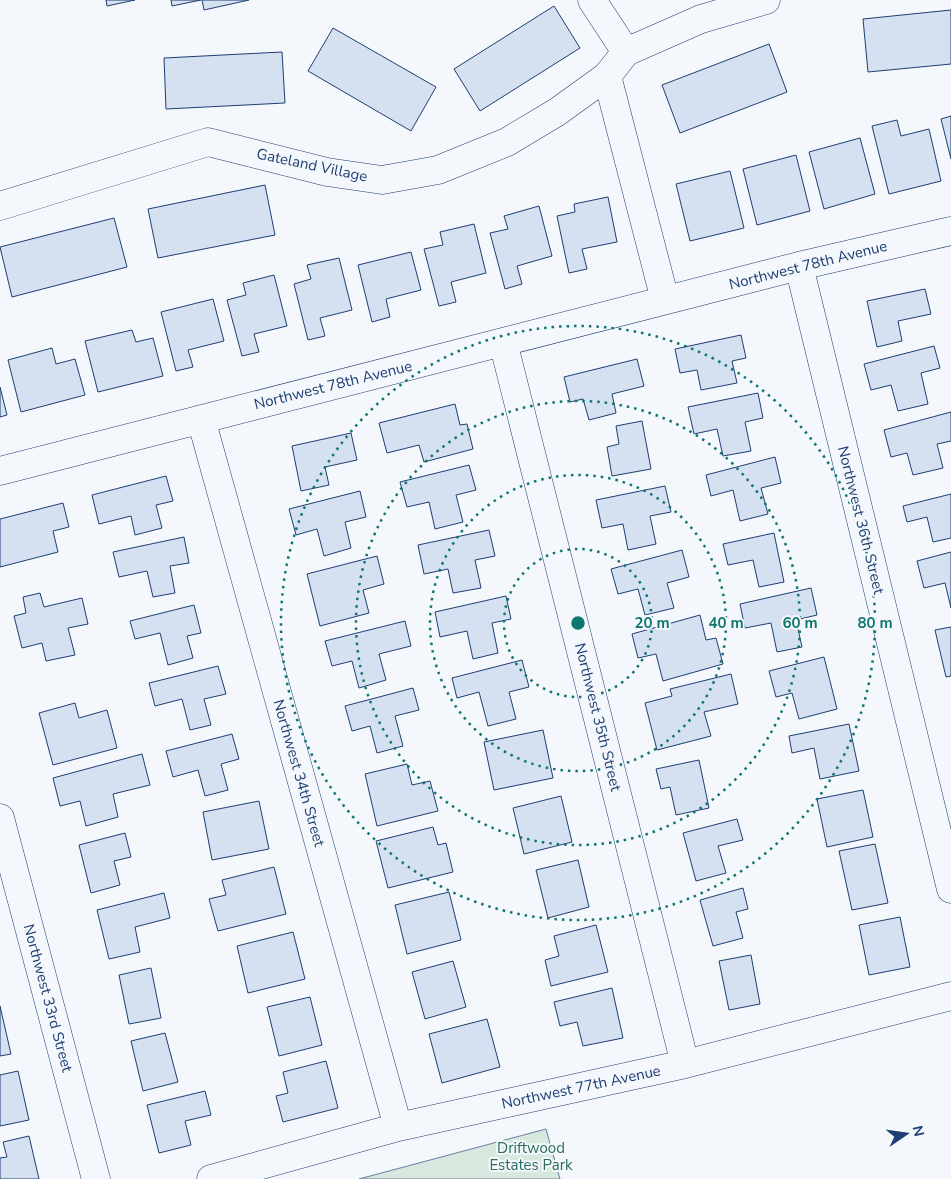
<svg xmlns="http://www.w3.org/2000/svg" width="951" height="1179" font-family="'Nunito Sans',sans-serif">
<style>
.green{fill:#d7e8df;stroke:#687fa3}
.building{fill:#d5e0f0;stroke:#1d3f73}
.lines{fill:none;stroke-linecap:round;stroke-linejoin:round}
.minor-casing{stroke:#1d3f73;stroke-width:29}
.minor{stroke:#f4f7fb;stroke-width:28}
.ring{fill:none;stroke:#0f766e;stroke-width:2.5;stroke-dasharray:2.5 5}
.labels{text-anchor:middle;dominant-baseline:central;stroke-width:4;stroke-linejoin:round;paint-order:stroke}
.street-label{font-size:15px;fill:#1d3f73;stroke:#f4f7fb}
.park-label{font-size:15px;fill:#2c6c60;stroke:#f4f7fb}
.centre{fill:#0f766e;stroke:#f4f7fb;stroke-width:2.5}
.ring-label{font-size:15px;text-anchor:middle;font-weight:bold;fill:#0f766e;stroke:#f4f7fb;stroke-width:4;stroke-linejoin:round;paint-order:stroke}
</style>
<rect width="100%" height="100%" fill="#f4f7fb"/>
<path class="green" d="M 546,1129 L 560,1179 L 359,1179 Z"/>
<path class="building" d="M 106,0 L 135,0 L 107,6 Z
M 171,0 L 201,0 L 172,6 Z
M 202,0 L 249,0 L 204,10 Z
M 554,6 L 580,48 L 480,111 L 454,69 Z
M 951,10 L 951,64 L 868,72 L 863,19 Z
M 333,28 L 436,87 L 411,131 L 308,71 Z
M 769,44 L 787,92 L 680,133 L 662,85 Z
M 282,52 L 285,103 L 166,109 L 164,58 Z
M 951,116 L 951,159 L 941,119 Z
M 897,120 L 901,136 L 929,129 L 941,181 L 889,194 L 872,126 Z
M 860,138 L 875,194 L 824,209 L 809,152 Z
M 796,155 L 810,211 L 757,225 L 743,169 Z
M 730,171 L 744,228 L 690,241 L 676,184 Z
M 265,185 L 275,235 L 158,258 L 148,209 Z
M 608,197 L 617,242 L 582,249 L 587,269 L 569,273 L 557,216 L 575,212 L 574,204 Z
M 539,206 L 552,256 L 517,266 L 522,284 L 505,289 L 490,233 L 508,229 L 504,216 Z
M 114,218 L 127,267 L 12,297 L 0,247 Z
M 474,224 L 486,273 L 451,282 L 456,302 L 439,306 L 424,249 L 443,245 L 440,232 Z
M 411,252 L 421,290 L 386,299 L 390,317 L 372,322 L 358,265 Z
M 339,258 L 352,310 L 320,318 L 325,336 L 308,340 L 294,284 L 311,279 L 307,265 Z
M 274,275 L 287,326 L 254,334 L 259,352 L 242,356 L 227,300 L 246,295 L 243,283 Z
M 925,289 L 931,314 L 898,321 L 902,341 L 877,347 L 867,301 Z
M 213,299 L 224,341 L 188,350 L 193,367 L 176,371 L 161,312 Z
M 132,330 L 136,342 L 153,338 L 163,376 L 98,392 L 85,341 Z
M 741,335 L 746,358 L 732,361 L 737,383 L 701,390 L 697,370 L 680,373 L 675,349 Z
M 934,346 L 940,368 L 921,373 L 928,404 L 898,411 L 891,385 L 871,390 L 864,364 Z
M 52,348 L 56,364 L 75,359 L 85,395 L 21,412 L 8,360 Z
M 637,359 L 644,386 L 612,394 L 616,413 L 589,420 L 583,399 L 570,402 L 564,377 Z
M 0,387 L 7,415 L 0,417 Z
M 758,393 L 763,418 L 745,422 L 751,451 L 723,456 L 717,429 L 694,434 L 688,407 Z
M 455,404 L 460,425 L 467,424 L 473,449 L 424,462 L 419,445 L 387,453 L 379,423 Z
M 951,412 L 951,441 L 937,444 L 943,468 L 913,475 L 907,453 L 891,457 L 884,430 Z
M 642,421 L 651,469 L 612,476 L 607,447 L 619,444 L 616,426 Z
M 351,433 L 357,460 L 325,467 L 329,485 L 301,491 L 292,446 Z
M 775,457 L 781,483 L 761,488 L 768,514 L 740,521 L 733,490 L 711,496 L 706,475 Z
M 469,465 L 476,490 L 456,495 L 463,522 L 435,529 L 429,502 L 407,507 L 400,482 Z
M 166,476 L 173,501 L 156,505 L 162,528 L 135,535 L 131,516 L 99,524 L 92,495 Z
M 665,486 L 671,512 L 650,516 L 656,544 L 628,550 L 623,524 L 602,528 L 596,500 Z
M 360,491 L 366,517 L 345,522 L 351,548 L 324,556 L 317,529 L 296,535 L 289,509 Z
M 951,494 L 951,538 L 933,542 L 927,517 L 907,522 L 903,506 Z
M 63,503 L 69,527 L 53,531 L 58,552 L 0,567 L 0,519 Z
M 489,530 L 495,556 L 475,560 L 481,588 L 453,593 L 448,569 L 424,574 L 418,545 Z
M 774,533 L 784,582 L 759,587 L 753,560 L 728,565 L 723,544 Z
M 184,537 L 189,563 L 170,566 L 175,593 L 153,597 L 147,571 L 119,577 L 113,552 Z
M 682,550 L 689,577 L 667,583 L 674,608 L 645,615 L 638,589 L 618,594 L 611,569 Z
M 951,552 L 951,608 L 945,583 L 924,588 L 917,561 Z
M 377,556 L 384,584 L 363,590 L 369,613 L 320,626 L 307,574 Z
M 811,588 L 817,615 L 796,620 L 802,647 L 777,652 L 771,623 L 745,628 L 740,604 Z
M 40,593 L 44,607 L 82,598 L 88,624 L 68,628 L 75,655 L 46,661 L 42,643 L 22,648 L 14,616 L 26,613 L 23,597 Z
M 506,596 L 511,619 L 492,623 L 498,653 L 473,659 L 467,631 L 440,637 L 435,612 Z
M 194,605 L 201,633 L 187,636 L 193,658 L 168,665 L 160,633 L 135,639 L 130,621 Z
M 700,615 L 706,640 L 716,638 L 723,664 L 663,681 L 656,654 L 638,658 L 632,634 Z
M 405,621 L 411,646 L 379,654 L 386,680 L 359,688 L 352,661 L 332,666 L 325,641 Z
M 951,627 L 951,676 L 946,677 L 935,630 Z
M 824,657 L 837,709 L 799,719 L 792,693 L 776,697 L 769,671 Z
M 522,660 L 529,687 L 509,692 L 516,719 L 488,726 L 479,692 L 457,698 L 452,678 Z
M 218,666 L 226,694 L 204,699 L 211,725 L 190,730 L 182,699 L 155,706 L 149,683 Z
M 731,674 L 738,704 L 704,712 L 711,736 L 657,750 L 645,703 L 672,696 L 670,689 Z
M 413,688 L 419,710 L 395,716 L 403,746 L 377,753 L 370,726 L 352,731 L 345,706 Z
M 75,703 L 79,718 L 107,710 L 117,748 L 53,765 L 39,713 Z
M 849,724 L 859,771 L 820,779 L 814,748 L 792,753 L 789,736 Z
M 543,730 L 553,778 L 494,790 L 484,742 Z
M 232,734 L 239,759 L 221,764 L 228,790 L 205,796 L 198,770 L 173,777 L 166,751 Z
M 142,754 L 150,785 L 113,794 L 118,817 L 86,826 L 80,801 L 60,806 L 53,778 Z
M 699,760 L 709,808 L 676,815 L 670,787 L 661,789 L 656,769 Z
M 407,764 L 412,785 L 430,781 L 438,811 L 377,826 L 365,774 Z
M 863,790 L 873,837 L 827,847 L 817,799 Z
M 561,796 L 572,842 L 524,854 L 513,808 Z
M 259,801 L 269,849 L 212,860 L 203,812 Z
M 737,819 L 743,840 L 718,846 L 726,873 L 696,881 L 683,833 Z
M 433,827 L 438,845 L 446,843 L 453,872 L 388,888 L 376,841 Z
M 125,833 L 131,857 L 114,861 L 120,885 L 91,893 L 79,845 Z
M 875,844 L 888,903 L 852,910 L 839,851 Z
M 578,860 L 589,907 L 548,918 L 536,870 Z
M 274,867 L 286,914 L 218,931 L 209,899 L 226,895 L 222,880 Z
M 743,888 L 748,909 L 736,912 L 743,938 L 713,946 L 700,900 Z
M 449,892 L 461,940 L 407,954 L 395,905 Z
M 164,893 L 170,918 L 135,927 L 140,952 L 109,959 L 97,910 Z
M 900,917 L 910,967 L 869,975 L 859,925 Z
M 596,925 L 608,972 L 551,986 L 545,960 L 559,956 L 554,936 Z
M 293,932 L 305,979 L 248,993 L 237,946 Z
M 751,955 L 760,1004 L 729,1010 L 719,961 Z
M 453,961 L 466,1007 L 425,1019 L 412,972 Z
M 151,968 L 161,1018 L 129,1024 L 119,975 Z
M 612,988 L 623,1038 L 583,1046 L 577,1022 L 560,1026 L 554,1002 Z
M 310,997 L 322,1045 L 279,1056 L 267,1007 Z
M 0,1006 L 11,1054 L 0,1056 Z
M 487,1019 L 500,1067 L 442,1083 L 429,1034 Z
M 165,1033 L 178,1082 L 143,1091 L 131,1041 Z
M 326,1061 L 338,1108 L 283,1122 L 276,1096 L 288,1093 L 283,1072 Z
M 18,1071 L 29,1120 L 0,1126 L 0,1075 Z
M 205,1091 L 211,1115 L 185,1121 L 191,1145 L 159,1153 L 147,1105 Z
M 29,1136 L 39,1179 L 0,1179 L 0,1158 L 7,1157 L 3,1142 Z"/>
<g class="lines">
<defs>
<path id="minor" d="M 592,0 L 626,52
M 607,76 L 665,300
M 0,206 L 208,142 L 327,172 L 382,180 L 438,170 L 507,142 L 557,112 L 607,76 L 626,52 L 701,19 L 766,0
M 799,266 L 951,889
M 503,342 L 685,1064
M 201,419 L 398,1127
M 0,471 L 799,266 L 951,231
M 0,818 L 96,1179
M 211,1179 L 398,1127 L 685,1064 L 951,996"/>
</defs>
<use href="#minor" class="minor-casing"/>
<use href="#minor" class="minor"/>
</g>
<g class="ring">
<circle cx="578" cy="623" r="74"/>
<circle cx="578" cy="623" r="148"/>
<circle cx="578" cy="623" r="222"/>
<circle cx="578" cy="623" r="297"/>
</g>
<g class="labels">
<g class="street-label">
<text transform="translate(312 165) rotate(12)">Gateland Village</text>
<text transform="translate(808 265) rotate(-14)">Northwest 78th Avenue</text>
<text transform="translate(333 385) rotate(-14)">Northwest 78th Avenue</text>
<text transform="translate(861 520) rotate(76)">Northwest 36th Street</text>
<text transform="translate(598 717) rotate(76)">Northwest 35th Street</text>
<text transform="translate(299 773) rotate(74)">Northwest 34th Street</text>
<text transform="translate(48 998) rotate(75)">Northwest 33rd Street</text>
<text transform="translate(581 1087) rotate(-12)">Northwest 77th Avenue</text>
</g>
<g class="park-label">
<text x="531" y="1148">Driftwood<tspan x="531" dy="17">Estates Park</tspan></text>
</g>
</g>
<circle cx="578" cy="623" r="8" class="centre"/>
<g class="ring-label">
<text x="652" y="628">20 m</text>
<text x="726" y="628">40 m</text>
<text x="800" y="628">60 m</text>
<text x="875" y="628">80 m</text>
</g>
<g transform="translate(906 1134) rotate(77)" stroke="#f4f7fb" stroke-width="4" paint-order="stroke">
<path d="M0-4L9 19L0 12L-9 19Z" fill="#1d3f73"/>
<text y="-8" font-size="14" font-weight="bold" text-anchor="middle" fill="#1d3f73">N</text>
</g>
</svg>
